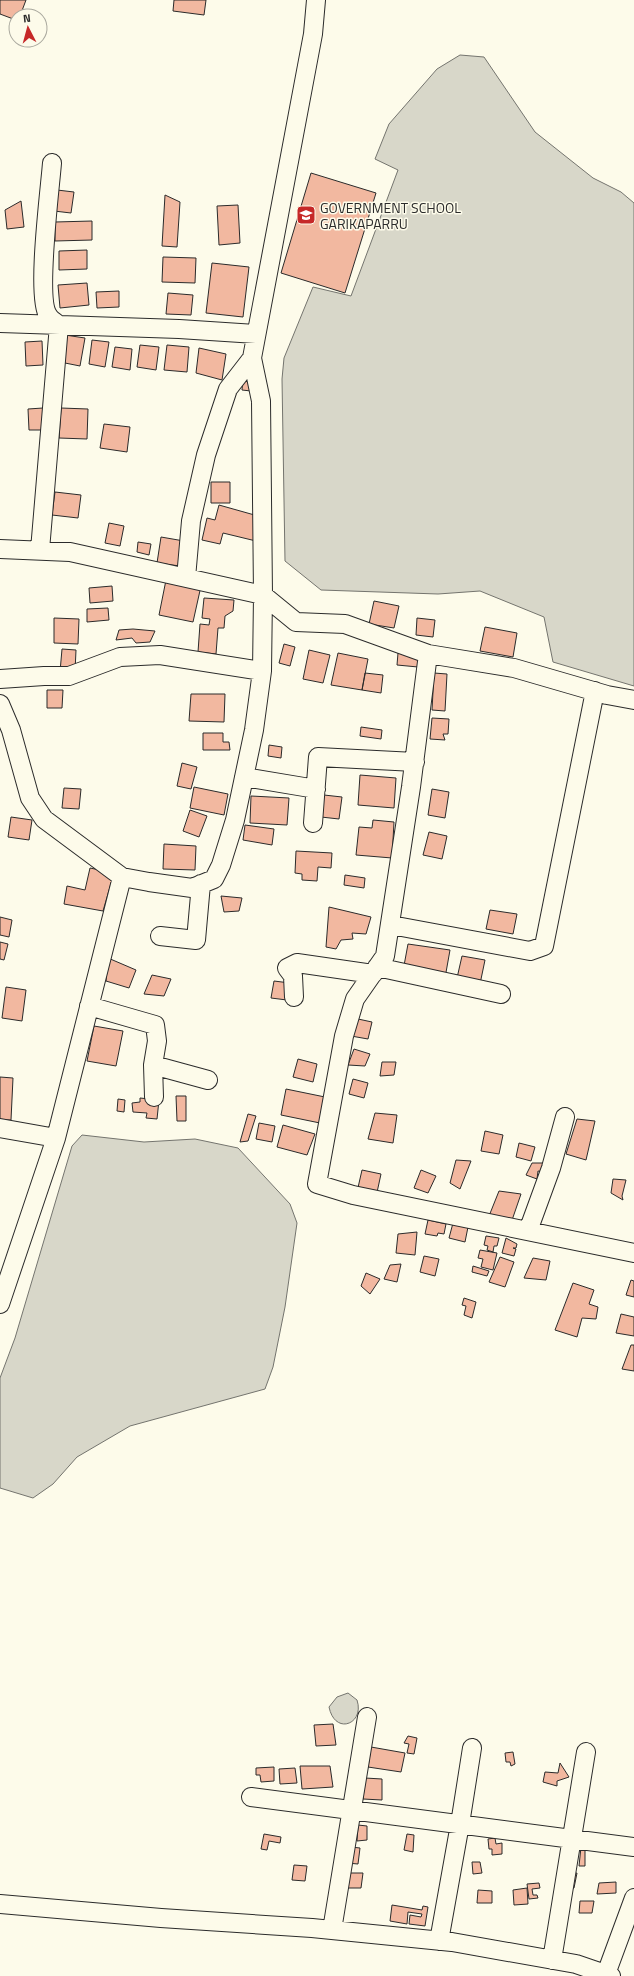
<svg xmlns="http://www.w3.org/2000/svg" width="634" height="1976" font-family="'Titillium Web',sans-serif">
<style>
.water{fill:#d8d7c9;stroke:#74746e}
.building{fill:#f2b8a0;stroke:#2b2b2b}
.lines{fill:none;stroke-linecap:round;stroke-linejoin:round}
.minor-casing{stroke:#2b2b2b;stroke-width:20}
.minor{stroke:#fdfbea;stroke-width:18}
.labels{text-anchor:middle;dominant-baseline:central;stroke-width:3;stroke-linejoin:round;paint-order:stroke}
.poi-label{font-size:14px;fill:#2b2b2b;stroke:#fdfbea;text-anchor:start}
</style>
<rect width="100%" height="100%" fill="#fdfbea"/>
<path class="water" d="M 460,55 L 484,57 L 535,132 L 593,178 L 621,192 L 634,203 L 634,686 L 553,662 L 544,617 L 480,591 L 438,594 L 321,590 L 285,561 L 282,379 L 284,358 L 313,287 L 351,296 L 398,170 L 375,159 L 389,124 L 437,69 Z
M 82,1135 L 144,1142 L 195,1139 L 238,1148 L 290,1204 L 297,1223 L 285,1307 L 273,1367 L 265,1389 L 130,1426 L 77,1457 L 53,1484 L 33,1498 L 0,1488 L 0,1378 L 15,1338 L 72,1146 Z
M 348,1693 L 357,1700 C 365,1724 335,1736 329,1707 L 337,1697 Z"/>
<path class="building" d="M 0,0 L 26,0 L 20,16 L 16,16 L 16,20 L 0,14 Z
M 174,0 L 206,0 L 204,15 L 173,11 Z
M 311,173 L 376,193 L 345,293 L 281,273 Z
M 57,190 L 74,192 L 71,213 L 54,211 Z
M 165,195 L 180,202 L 177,247 L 162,246 Z
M 21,201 L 24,227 L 7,229 L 5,210 Z
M 238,205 L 240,243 L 219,245 L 217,206 Z
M 92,221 L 92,240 L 55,241 L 55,222 Z
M 87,250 L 87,269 L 59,270 L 59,251 Z
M 163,257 L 196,258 L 195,283 L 162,282 Z
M 212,263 L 249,267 L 243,317 L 206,313 Z
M 87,283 L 89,305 L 60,308 L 58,285 Z
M 119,291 L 119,307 L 97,308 L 96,292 Z
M 168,293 L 193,295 L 191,315 L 166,314 Z
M 65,335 L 85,338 L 80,366 L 60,362 Z
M 92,340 L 109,342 L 105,367 L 89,364 Z
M 42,341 L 43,365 L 26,366 L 25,342 Z
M 140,345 L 159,347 L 156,370 L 137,367 Z
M 167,345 L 189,347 L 187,372 L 164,370 Z
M 115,347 L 132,349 L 130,370 L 112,367 Z
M 199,348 L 226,354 L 222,380 L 196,373 Z
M 243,378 L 253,379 L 251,391 L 242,390 Z
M 43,408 L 44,430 L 29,430 L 28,409 Z
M 61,408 L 88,409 L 87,439 L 59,438 Z
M 104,424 L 130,427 L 127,452 L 100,448 Z
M 211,482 L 230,482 L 230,503 L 211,503 Z
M 55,492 L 81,495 L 78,518 L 52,515 Z
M 219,505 L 258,516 L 256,541 L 223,533 L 220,544 L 202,540 L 207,518 L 215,520 Z
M 109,523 L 124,526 L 120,546 L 105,543 Z
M 161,537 L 184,541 L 180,566 L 157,563 Z
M 138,542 L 151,544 L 149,555 L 137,552 Z
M 166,580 L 201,586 L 193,622 L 159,615 Z
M 112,586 L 113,601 L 90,603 L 89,588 Z
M 204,598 L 234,600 L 233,611 L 225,616 L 224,628 L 218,628 L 216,654 L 198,652 L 200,624 L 209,625 L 210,619 L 202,618 Z
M 374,601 L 399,606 L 394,628 L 369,624 Z
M 108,608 L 109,620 L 87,622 L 87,609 Z
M 54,618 L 79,619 L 78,644 L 54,643 Z
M 417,618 L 435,620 L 433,637 L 416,635 Z
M 485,627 L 517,633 L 513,657 L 480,651 Z
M 133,629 L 155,631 L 150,642 L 136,643 L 132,638 L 116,640 L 119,630 Z
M 284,644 L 295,647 L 290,666 L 279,663 Z
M 62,649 L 76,650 L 75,672 L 60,672 Z
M 309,650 L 330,655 L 323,683 L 303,679 Z
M 338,653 L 368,659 L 362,690 L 331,685 Z
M 398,653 L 420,655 L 418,667 L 397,665 Z
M 365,673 L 383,675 L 381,693 L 362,690 Z
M 434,673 L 447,674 L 445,711 L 432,710 Z
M 47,690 L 63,690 L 62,708 L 47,708 Z
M 191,694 L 225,694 L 224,722 L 189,721 Z
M 432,718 L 449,719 L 448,734 L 443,734 L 445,740 L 430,739 Z
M 361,727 L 382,730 L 381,739 L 360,736 Z
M 203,733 L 223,733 L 223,742 L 229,742 L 230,750 L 203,750 Z
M 269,745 L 282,747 L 281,758 L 268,756 Z
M 182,763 L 197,767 L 191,789 L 177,786 Z
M 360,775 L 396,778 L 394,808 L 358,805 Z
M 194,787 L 228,794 L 224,815 L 190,808 Z
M 64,788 L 81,789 L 79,809 L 62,808 Z
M 432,789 L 449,792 L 445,818 L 428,815 Z
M 324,795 L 342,797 L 339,819 L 321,817 Z
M 251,796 L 289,798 L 287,825 L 250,823 Z
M 190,810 L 207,816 L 199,837 L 183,831 Z
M 11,817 L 32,820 L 29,840 L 8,837 Z
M 373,820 L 394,822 L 392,858 L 356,855 L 359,827 L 372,828 Z
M 245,825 L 274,829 L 272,845 L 243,840 Z
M 429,832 L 447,836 L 442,859 L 423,855 Z
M 164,844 L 196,846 L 195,870 L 163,869 Z
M 296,851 L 332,853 L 331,868 L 318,867 L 317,881 L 302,880 L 302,874 L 295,873 Z
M 90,868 L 114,873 L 103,911 L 64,904 L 67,886 L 85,890 Z
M 345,875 L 365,878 L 364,888 L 344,885 Z
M 221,896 L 242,898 L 239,911 L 224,912 Z
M 329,907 L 371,917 L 366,934 L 352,933 L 353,939 L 341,940 L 336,949 L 326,947 Z
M 490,910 L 517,914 L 513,934 L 486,929 Z
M 0,917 L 12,920 L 9,937 L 0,935 Z
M 0,942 L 8,944 L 4,960 L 0,959 Z
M 408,944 L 450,950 L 445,978 L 403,971 Z
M 462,956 L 485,960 L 480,984 L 457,978 Z
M 108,958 L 136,970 L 129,988 L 106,981 Z
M 152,975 L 171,979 L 164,996 L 144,994 Z
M 274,981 L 290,983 L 287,1000 L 271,998 Z
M 6,987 L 26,990 L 22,1021 L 2,1018 Z
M 358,1019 L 372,1022 L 368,1039 L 351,1036 Z
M 94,1026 L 123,1031 L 116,1066 L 87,1061 Z
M 354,1049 L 370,1054 L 365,1066 L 348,1065 Z
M 298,1059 L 317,1064 L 313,1082 L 293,1077 Z
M 382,1062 L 396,1062 L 394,1075 L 380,1076 Z
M 0,1077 L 13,1078 L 11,1120 L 0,1120 Z
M 353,1079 L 368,1083 L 364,1098 L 349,1094 Z
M 286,1089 L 325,1097 L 320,1123 L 281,1115 Z
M 176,1096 L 186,1096 L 186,1121 L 177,1121 Z
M 140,1098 L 159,1100 L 157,1119 L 146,1118 L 147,1113 L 133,1112 L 132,1103 L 140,1102 Z
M 118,1099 L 125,1100 L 124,1112 L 117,1111 Z
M 375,1113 L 397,1115 L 393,1143 L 368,1139 Z
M 248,1114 L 256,1116 L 248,1141 L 240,1142 Z
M 577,1119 L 595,1121 L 586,1160 L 566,1154 Z
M 259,1123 L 275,1126 L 272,1142 L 256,1139 Z
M 283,1125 L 315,1134 L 307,1155 L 277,1147 Z
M 485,1131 L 503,1135 L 499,1154 L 481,1151 Z
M 519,1143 L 535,1147 L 531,1161 L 516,1157 Z
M 456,1160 L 471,1161 L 460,1189 L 450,1183 Z
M 532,1163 L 546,1163 L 544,1172 L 538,1171 L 537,1179 L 526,1175 Z
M 362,1170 L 381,1174 L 376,1197 L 357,1192 Z
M 421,1170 L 436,1176 L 428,1193 L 414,1188 Z
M 613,1179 L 626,1180 L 622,1196 L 623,1200 L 611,1193 Z
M 499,1191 L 521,1194 L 510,1226 L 487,1221 Z
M 428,1220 L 446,1224 L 444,1234 L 438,1233 L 437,1236 L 425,1234 Z
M 453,1223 L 468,1227 L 465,1242 L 449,1238 Z
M 417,1232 L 415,1255 L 396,1253 L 398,1234 Z
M 486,1236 L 499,1238 L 497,1246 L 494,1246 L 493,1252 L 487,1250 L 488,1246 L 484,1245 Z
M 506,1238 L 517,1244 L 516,1248 L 513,1248 L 516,1249 L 514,1256 L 502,1253 Z
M 480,1250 L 497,1253 L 493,1270 L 481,1267 L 483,1259 L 478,1258 Z
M 424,1256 L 439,1259 L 435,1276 L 420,1272 Z
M 500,1257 L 514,1262 L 505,1287 L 489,1282 Z
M 533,1258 L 550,1261 L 546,1280 L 524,1278 Z
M 401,1264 L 397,1282 L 384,1279 L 390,1265 Z
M 473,1266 L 489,1271 L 487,1276 L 472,1272 Z
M 366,1273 L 380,1279 L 370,1294 L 361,1286 Z
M 631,1280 L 634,1281 L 634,1297 L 626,1295 Z
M 573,1283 L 594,1290 L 589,1304 L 598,1307 L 596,1319 L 582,1318 L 577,1337 L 555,1330 Z
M 464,1298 L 476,1302 L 472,1318 L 464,1315 L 466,1306 L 462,1305 Z
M 621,1314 L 634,1317 L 634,1336 L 616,1333 Z
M 631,1345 L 634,1345 L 634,1371 L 622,1369 Z
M 333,1724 L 336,1745 L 316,1746 L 314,1725 Z
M 408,1736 L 417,1738 L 414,1754 L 407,1753 L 409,1744 L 404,1743 Z
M 371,1747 L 405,1753 L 401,1772 L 368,1767 Z
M 513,1752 L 515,1764 L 511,1766 L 510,1762 L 506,1762 L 505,1753 Z
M 560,1763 L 569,1777 L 557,1781 L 557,1786 L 543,1782 L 545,1772 L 558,1773 Z
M 300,1766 L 330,1766 L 333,1787 L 302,1789 Z
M 274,1767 L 274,1781 L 261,1782 L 260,1775 L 256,1775 L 256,1768 Z
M 295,1768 L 297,1783 L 280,1784 L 279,1769 Z
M 365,1778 L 382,1779 L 382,1800 L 363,1799 Z
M 358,1825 L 367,1826 L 367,1840 L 357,1841 Z
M 264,1834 L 281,1837 L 280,1843 L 269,1841 L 267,1850 L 261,1849 Z
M 407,1834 L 414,1835 L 413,1852 L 404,1850 Z
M 495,1838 L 496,1844 L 502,1843 L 502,1854 L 492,1855 L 492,1849 L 489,1849 L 488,1839 Z
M 351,1847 L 360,1848 L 358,1864 L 347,1863 Z
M 581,1847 L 585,1847 L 585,1866 L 579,1866 Z
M 472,1862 L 480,1862 L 482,1873 L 473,1874 Z
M 294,1865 L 307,1866 L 305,1881 L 292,1880 Z
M 348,1873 L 363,1873 L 361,1888 L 346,1888 Z
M 577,1873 L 574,1888 L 568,1889 L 569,1874 Z
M 616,1882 L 616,1893 L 597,1894 L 599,1883 Z
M 539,1883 L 540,1888 L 532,1889 L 533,1895 L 537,1895 L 538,1898 L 529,1899 L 527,1884 Z
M 527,1888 L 528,1904 L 514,1905 L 513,1890 Z
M 478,1890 L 492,1891 L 492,1903 L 477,1903 Z
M 580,1901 L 594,1901 L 592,1913 L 579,1913 Z
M 392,1905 L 422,1910 L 423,1906 L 428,1907 L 425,1926 L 409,1924 L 410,1915 L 421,1917 L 422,1914 L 408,1912 L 407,1924 L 390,1921 Z"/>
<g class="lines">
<defs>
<path id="minor" d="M 0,323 L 179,329 L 256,334
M 0,549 L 70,552 L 263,595 L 296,622 L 345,624 L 428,654 L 514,668 L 607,695 L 634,700
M 40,550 L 59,325 C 55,322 50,319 48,315 C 36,297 50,189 52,163
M 186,578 L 191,521 L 206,455 L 228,389 L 252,358
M 428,654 L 411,787 L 385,956 L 355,999 L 344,1036 L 317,1184 L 353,1195 L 634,1253
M 0,679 L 44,676 L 69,676 L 120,657 L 160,655 L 262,671
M 0,704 L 11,730 L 30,798 L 44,819 L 122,877 L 149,882 L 192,888 L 214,879 L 221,865 L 235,820 L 254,730 L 262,671 L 263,595 L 261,401 L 252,358 L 313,34 L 316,0
M 244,777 L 316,789
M 313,823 L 318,757 L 415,762
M 391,925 L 530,951 L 544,946 L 595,691
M 160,936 L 196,940 L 201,884
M 377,967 L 501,994
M 294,997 L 293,976 L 287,968 L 297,963 L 373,974
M 89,1006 L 155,1025 L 157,1041 L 153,1065 L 154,1097
M 153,1065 L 208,1080
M 0,1128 L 56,1138
M 528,1231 L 551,1168 L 565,1117
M 0,1304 L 56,1138 L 122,877
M 251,1797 L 634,1847
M 0,1904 L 161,1918 L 312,1928 L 452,1942 L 576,1964 L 611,1976
M 332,1930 L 367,1717
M 439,1941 L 460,1824 L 472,1748
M 552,1960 L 586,1752
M 606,1974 L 634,1898"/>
</defs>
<use href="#minor" class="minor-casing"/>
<use href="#minor" class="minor"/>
</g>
<defs>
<symbol id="school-square" viewBox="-11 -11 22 22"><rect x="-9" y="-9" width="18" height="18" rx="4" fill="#c62828" stroke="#fdfbea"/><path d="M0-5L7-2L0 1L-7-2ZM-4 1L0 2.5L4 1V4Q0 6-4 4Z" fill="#fff"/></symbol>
</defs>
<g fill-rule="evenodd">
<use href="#school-square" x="295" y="204" width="22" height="22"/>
</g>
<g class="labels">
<g class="poi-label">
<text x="320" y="207">GOVERNMENT SCHOOL<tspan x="320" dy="16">GARIKAPARRU</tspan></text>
</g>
</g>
<g transform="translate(28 28) rotate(354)"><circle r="19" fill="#fdfbea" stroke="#a9a89e"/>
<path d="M0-3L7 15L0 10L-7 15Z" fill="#c62828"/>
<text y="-6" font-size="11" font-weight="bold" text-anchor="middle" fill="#2b2b2b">N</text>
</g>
</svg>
